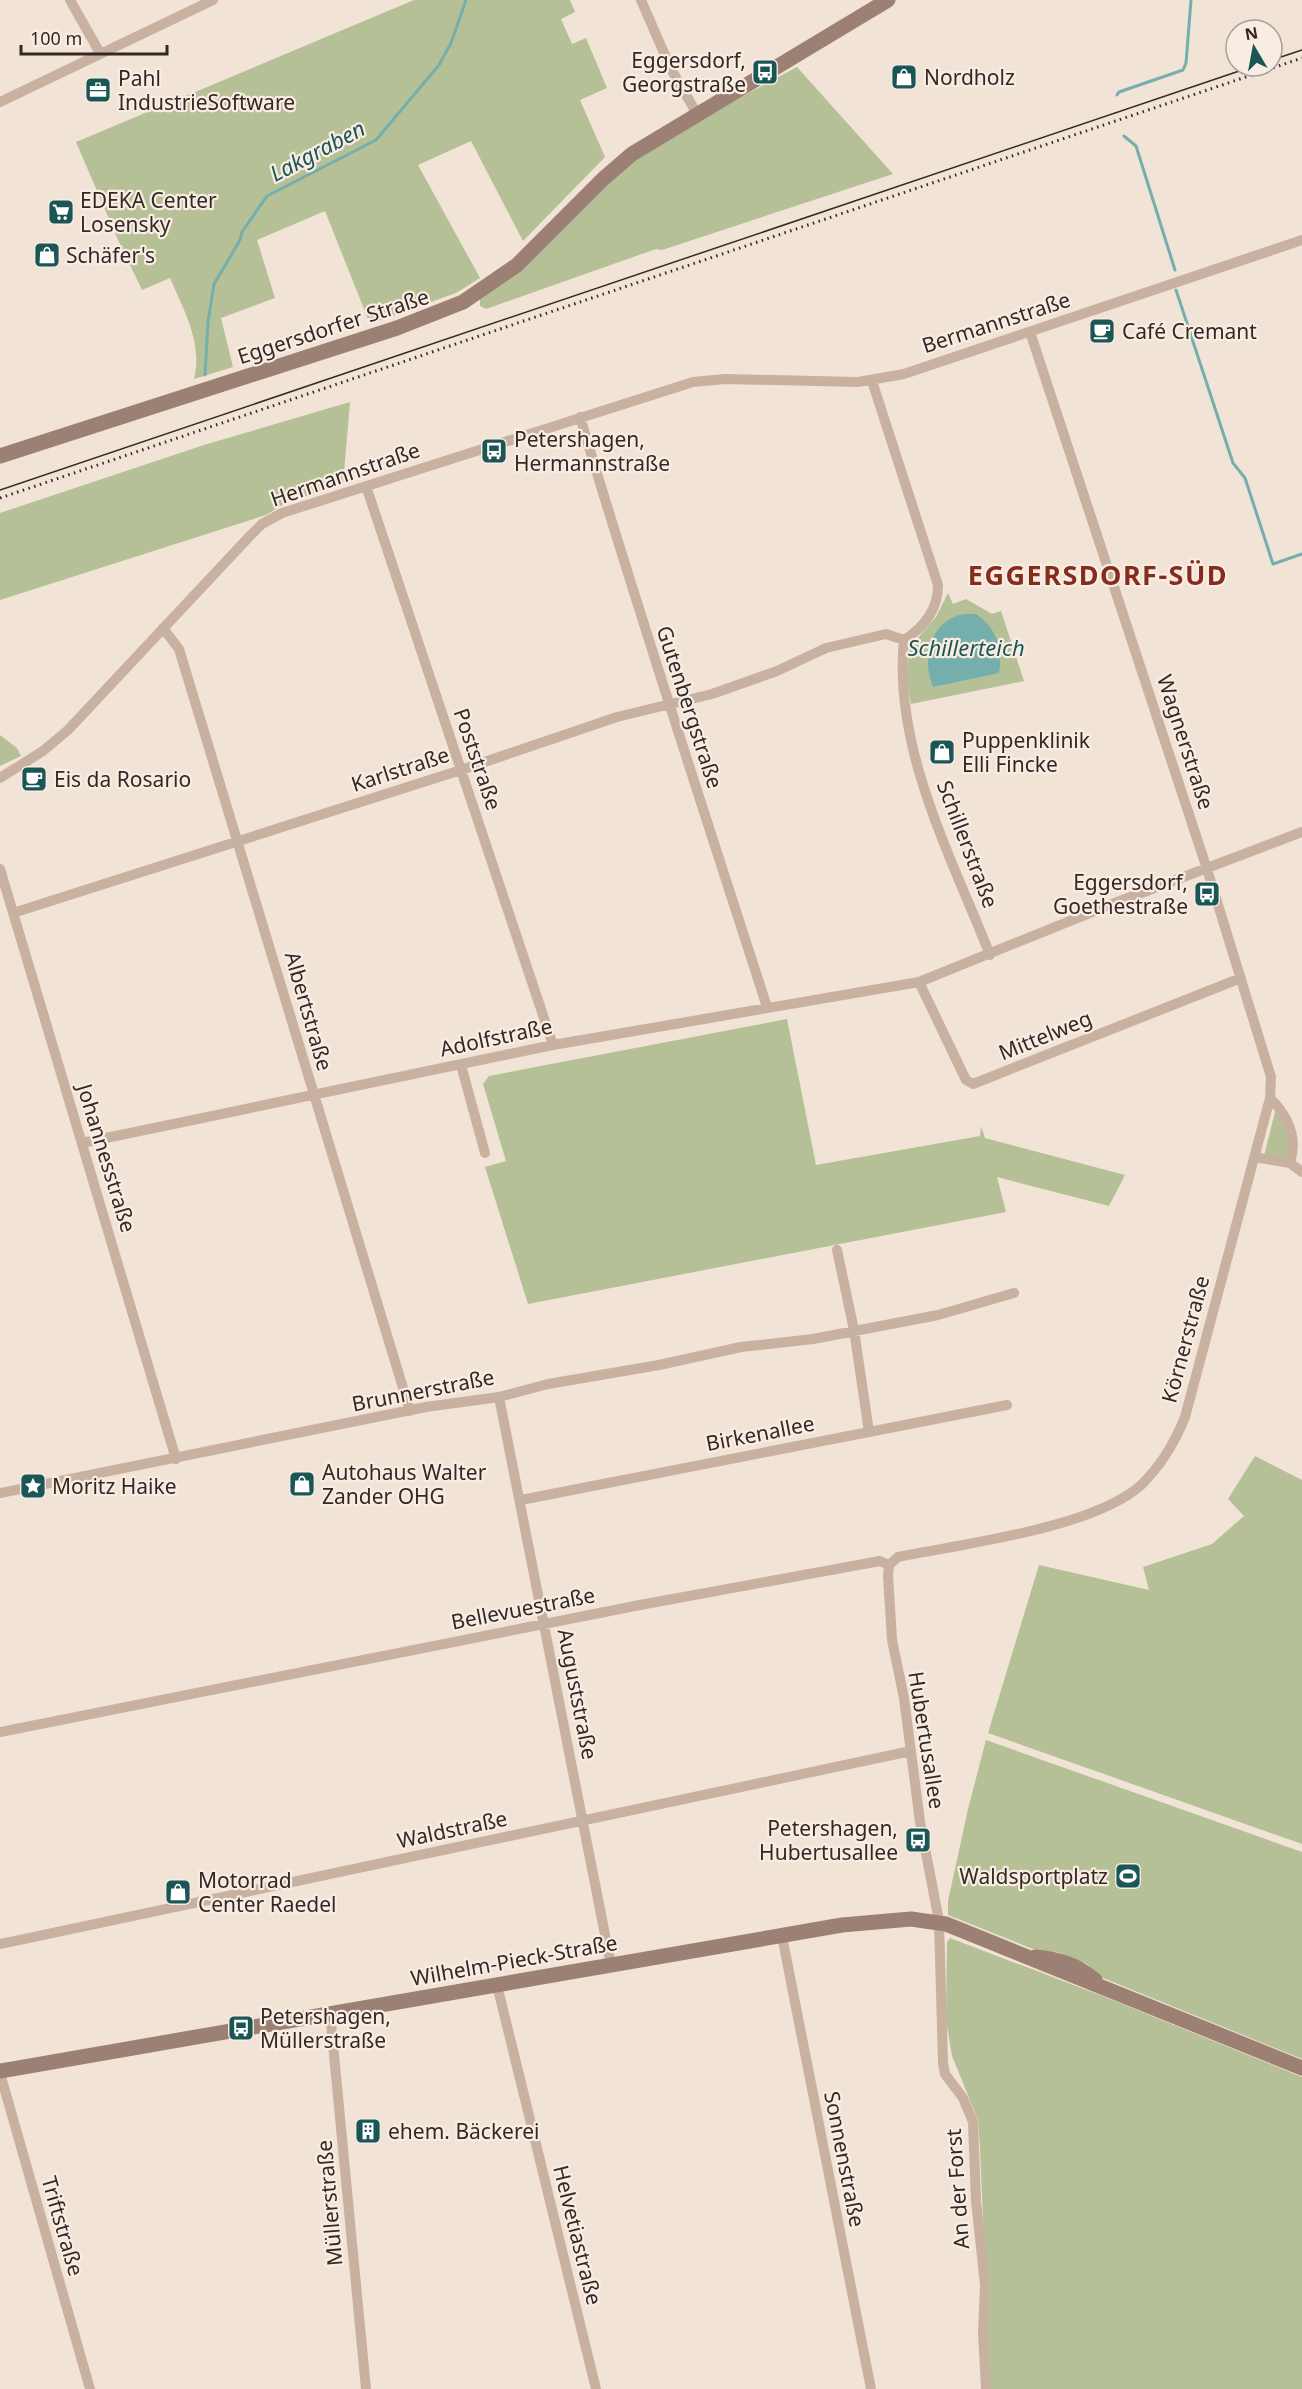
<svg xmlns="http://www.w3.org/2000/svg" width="1302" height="2389" font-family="'Noto Sans',sans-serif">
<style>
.green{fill:#b6c096}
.water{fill:#75afad}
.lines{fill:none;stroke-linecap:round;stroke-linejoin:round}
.stream{stroke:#75afad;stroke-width:3}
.street{stroke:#c9b1a2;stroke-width:10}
.secondary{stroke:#9d8074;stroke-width:15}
.tram{stroke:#342825;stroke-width:1.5}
.rail{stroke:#342825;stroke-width:3;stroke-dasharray:1.5 4.5;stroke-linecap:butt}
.labels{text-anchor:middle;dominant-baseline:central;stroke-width:4.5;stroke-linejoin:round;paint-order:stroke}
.poi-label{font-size:21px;fill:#342825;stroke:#f9ede3;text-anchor:start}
.street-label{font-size:21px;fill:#342825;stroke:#f9ede3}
.water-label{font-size:22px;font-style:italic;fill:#1a5656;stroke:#f9ede3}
.district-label{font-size:27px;font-weight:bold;letter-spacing:1.5px;fill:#852d1c;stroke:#f9ede3}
</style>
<rect width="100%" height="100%" fill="#f1e3d6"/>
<path class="green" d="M 414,0 L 570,0 L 575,12 L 561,19 L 572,44 L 586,38 L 607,88 L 580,100 L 605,157 L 523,241 L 471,141 L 418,165 L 480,278 L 456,293 L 370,324 L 325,211 L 257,240 L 275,298 L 221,318 L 233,367 L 194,379 C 203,343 184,311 170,278 L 142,290 L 119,242 L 76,142 Z
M 797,67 L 893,174 L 662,250 L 656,249 L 486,309 L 480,306 L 480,299 L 622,168 L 702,118 Z
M 350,402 L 343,484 L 287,502 L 266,515 L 0,600 L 0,513 L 204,445 Z
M 948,593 L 953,604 L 966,599 L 992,614 L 1001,611 L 1024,681 L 911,704 L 906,677 L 910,647 L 936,617 Z
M 0,735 L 17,748 L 21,756 L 0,766 Z
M 787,1019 L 816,1165 L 980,1136 L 981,1126 L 985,1138 L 1125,1175 L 1109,1206 L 997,1177 L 1006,1212 L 528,1304 L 485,1167 L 506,1161 L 483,1084 L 489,1076 Z
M 1275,1112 L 1284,1119 L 1290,1153 L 1285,1158 L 1264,1156 Z
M 1255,1456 L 1302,1480 L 1302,1844 L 988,1733 L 1039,1565 L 1149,1590 L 1143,1567 L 1212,1544 L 1244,1516 L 1228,1499 Z
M 986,1740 L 1302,1852 L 1302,2059 L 1103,1978 L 1087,1964 L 1057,1952 L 1038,1951 L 948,1915 L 948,1901 L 968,1809 Z
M 950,1938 L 1105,1997 L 1302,2077 L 1302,2389 L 990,2389 L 980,2148 L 978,2120 L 952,2056 L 946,2020 L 947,1942 Z"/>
<path class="water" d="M 964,614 L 976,614 C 997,629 1003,648 999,673 L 933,687 C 921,659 930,620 964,614 Z"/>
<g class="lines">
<path class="stream" d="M 1117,95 L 1119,92 L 1183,70 L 1186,63 L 1191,0
M 1124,136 L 1136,146 L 1175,270
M 1176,290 L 1233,463 L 1245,478 L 1273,564 L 1302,554
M 205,375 L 208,322 L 214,284 L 240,240 L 242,232 L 267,196 L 376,140 L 439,65 L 451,43 L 466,0"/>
<path class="street" d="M 70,0 L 100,53
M 641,0 L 671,69 L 697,114
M 0,102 L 213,0
M 872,381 L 938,585 C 938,610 923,628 904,640
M 580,417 C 639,615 704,811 767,1007
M 366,486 L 553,1045
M 163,628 L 179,649 L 410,1411
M 904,640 C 893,748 951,856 990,955
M 0,778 L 43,751 L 68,730 L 248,538 L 262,524 L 282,513 L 693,382 L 725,379 L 858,382 L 904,374 L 1302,240
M 0,869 L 176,1459
M 13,913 L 461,770 L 617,717 L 712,694 L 777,671 L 826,648 L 886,634 L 904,640
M 919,982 L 966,1080 L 973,1084 L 1241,978
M 461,1065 L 485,1153
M 1270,1098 C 1288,1116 1298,1138 1290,1163
M 82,1143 L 553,1045 L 919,982 L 1107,906 L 1302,832
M 1254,1157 L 1290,1163 L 1302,1172
M 837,1250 L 854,1330 L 869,1432
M 499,1397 L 611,1965
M 0,1493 L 426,1407 L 499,1397 L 548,1384 L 659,1365 L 741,1347 L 813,1339 L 938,1315 L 1014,1293
M 521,1500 L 1007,1405
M 889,1565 L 898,1557 C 963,1544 1092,1528 1140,1486 C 1160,1467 1175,1442 1185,1417 L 1270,1098 L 1271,1077 L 1207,869 L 1030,332
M 889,1565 L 888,1576 L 892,1640 L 904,1698 L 920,1822 L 939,1921 L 943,2063 L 945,2074 L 963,2098 L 973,2122 L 976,2201 L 985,2285 L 983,2333 L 986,2389
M 0,1732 L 640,1605 L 880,1561 L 889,1565
M 782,1936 L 871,2389
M 0,1944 L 911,1751
M 497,1985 L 596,2389
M 330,2013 L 366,2389
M 0,2073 L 90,2389"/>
<path class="secondary" d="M 0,456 L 397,328 L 463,302 L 517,265 L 603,179 L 632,154 L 888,0
M 1035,1957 C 1059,1959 1076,1964 1095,1980
M 0,2071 L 842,1925 L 911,1919 L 946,1924 L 1302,2068"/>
<path class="tram" d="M 1272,60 L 1302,50
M 0,490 L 1254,66"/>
<path class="rail" d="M 0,498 L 1302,58"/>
</g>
<defs>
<symbol id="bus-square" viewBox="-11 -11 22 22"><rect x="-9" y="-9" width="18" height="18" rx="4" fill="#1a5656" stroke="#f9ede3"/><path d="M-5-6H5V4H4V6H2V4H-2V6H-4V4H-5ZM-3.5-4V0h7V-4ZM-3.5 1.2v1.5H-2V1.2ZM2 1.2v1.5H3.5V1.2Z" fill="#fff"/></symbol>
<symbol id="shop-square" viewBox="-11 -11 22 22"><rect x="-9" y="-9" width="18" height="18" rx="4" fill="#1a5656" stroke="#f9ede3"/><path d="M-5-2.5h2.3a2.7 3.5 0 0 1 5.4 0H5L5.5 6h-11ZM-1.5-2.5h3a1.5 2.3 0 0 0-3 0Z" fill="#fff"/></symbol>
<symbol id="office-square" viewBox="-11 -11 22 22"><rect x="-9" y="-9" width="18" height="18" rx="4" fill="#1a5656" stroke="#f9ede3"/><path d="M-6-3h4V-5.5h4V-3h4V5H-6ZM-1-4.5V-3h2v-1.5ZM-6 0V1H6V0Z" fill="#fff"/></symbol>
<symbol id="supermarket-square" viewBox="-11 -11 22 22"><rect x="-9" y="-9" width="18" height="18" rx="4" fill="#1a5656" stroke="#f9ede3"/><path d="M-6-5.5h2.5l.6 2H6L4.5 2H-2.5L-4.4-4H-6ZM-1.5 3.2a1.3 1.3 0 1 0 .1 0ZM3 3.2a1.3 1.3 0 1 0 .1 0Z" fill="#fff"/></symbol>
<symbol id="cafe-square" viewBox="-11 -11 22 22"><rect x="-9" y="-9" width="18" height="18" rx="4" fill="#1a5656" stroke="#f9ede3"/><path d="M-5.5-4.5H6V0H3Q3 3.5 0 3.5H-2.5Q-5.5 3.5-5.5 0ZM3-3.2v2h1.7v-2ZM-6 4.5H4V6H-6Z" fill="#fff"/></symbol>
<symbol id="sight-square" viewBox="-11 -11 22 22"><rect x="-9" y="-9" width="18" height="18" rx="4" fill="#1a5656" stroke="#f9ede3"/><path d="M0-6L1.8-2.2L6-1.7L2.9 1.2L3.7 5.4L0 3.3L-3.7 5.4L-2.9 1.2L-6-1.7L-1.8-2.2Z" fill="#fff"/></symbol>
<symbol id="stadium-square" viewBox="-11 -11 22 22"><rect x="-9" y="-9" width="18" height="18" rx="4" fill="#1a5656" stroke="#f9ede3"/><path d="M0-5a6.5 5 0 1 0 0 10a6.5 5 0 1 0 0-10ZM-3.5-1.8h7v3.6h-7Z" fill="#fff"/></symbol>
<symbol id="building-square" viewBox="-11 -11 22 22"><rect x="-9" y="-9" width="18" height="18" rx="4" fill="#1a5656" stroke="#f9ede3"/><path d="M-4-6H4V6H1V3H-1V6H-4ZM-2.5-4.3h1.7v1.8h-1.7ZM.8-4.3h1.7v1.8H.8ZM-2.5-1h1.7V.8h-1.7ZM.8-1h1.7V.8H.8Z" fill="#fff"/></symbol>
</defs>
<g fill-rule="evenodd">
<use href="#bus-square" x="750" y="57" width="30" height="30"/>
<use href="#shop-square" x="889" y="62" width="30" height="30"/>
<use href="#office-square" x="83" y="75" width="30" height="30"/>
<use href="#supermarket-square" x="46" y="197" width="30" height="30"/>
<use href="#shop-square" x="32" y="240" width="30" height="30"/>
<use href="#cafe-square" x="1087" y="316" width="30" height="30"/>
<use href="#bus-square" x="479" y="436" width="30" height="30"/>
<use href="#shop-square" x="927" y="737" width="30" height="30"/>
<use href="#cafe-square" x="19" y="764" width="30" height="30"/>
<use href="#bus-square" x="1192" y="879" width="30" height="30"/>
<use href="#shop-square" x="287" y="1469" width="30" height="30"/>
<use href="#sight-square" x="18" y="1471" width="30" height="30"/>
<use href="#bus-square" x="903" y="1825" width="30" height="30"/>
<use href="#stadium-square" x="1113" y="1861" width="30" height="30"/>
<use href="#shop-square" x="163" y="1877" width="30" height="30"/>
<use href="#bus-square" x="226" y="2013" width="30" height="30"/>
<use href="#building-square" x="353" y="2116" width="30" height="30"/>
</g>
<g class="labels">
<g class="poi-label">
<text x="746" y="60" text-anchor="end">Eggersdorf,<tspan x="746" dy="24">Georgstraße</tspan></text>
<text x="924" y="77">Nordholz</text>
<text x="118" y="78">Pahl<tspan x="118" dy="24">IndustrieSoftware</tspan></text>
<text x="80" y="200">EDEKA Center<tspan x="80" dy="24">Losensky</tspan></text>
<text x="66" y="255">Schäfer's</text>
<text x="1122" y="331">Café Cremant</text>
<text x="514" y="439">Petershagen,<tspan x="514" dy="24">Hermannstraße</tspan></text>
<text x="962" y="740">Puppenklinik<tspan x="962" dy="24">Elli Fincke</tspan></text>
<text x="54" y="779">Eis da Rosario</text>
<text x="1188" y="882" text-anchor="end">Eggersdorf,<tspan x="1188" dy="24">Goethestraße</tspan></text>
<text x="322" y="1472">Autohaus Walter<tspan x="322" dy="24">Zander OHG</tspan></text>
<text x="52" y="1486">Moritz Haike</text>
<text x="898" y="1828" text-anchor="end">Petershagen,<tspan x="898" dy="24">Hubertusallee</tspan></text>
<text x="1108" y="1876" text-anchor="end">Waldsportplatz</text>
<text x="198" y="1880">Motorrad<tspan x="198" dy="24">Center Raedel</tspan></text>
<text x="260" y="2016">Petershagen,<tspan x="260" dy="24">Müllerstraße</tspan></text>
<text x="388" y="2131">ehem. Bäckerei</text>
</g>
<g class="street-label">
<text transform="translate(996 322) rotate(-18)">Bermannstraße</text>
<text transform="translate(333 326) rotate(-18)">Eggersdorfer Straße</text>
<text transform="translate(345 474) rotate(-19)">Hermannstraße</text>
<text transform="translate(690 707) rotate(72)">Gutenbergstraße</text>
<text transform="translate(1186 742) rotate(72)">Wagnerstraße</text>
<text transform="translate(478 759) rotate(71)">Poststraße</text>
<text transform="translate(400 769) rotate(-18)">Karlstraße</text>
<text transform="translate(968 844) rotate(69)">Schillerstraße</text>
<text transform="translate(309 1011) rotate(74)">Albertstraße</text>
<text transform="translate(1045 1035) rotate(-22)">Mittelweg</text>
<text transform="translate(496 1037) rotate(-12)">Adolfstraße</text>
<text transform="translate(107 1158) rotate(73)">Johannesstraße</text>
<text transform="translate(1185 1339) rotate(-75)">Körnerstraße</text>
<text transform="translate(423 1390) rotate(-11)">Brunnerstraße</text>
<text transform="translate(760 1433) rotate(-11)">Birkenallee</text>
<text transform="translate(523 1608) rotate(-11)">Bellevuestraße</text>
<text transform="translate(578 1694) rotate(79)">Auguststraße</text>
<text transform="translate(927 1740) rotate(81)">Hubertusallee</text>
<text transform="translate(452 1829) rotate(-12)">Waldstraße</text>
<text transform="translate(514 1960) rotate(-10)">Wilhelm-Pieck-Straße</text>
<text transform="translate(845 2159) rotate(79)">Sonnenstraße</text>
<text transform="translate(957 2189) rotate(-94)">An der Forst</text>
<text transform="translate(329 2203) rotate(-95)">Müllerstraße</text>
<text transform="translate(63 2226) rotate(74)">Triftstraße</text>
<text transform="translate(578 2235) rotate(76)">Helvetiastraße</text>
</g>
<g class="water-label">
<text transform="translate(317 150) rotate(-28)">Lakgraben</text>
<text x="966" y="647">Schillerteich</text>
</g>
<g class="district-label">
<text x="1098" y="574">EGGERSDORF-SÜD</text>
</g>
</g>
<g transform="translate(1254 48) rotate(350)"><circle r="28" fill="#f9ede3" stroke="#aa9e97" stroke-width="1.5"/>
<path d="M0-4.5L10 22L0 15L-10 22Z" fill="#1a5656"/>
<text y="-9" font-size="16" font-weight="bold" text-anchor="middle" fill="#342825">N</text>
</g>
<path d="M21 45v9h146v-9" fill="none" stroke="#342825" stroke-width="3"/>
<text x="30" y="45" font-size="18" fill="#342825" stroke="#f9ede3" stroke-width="4.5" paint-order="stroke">100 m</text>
</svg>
